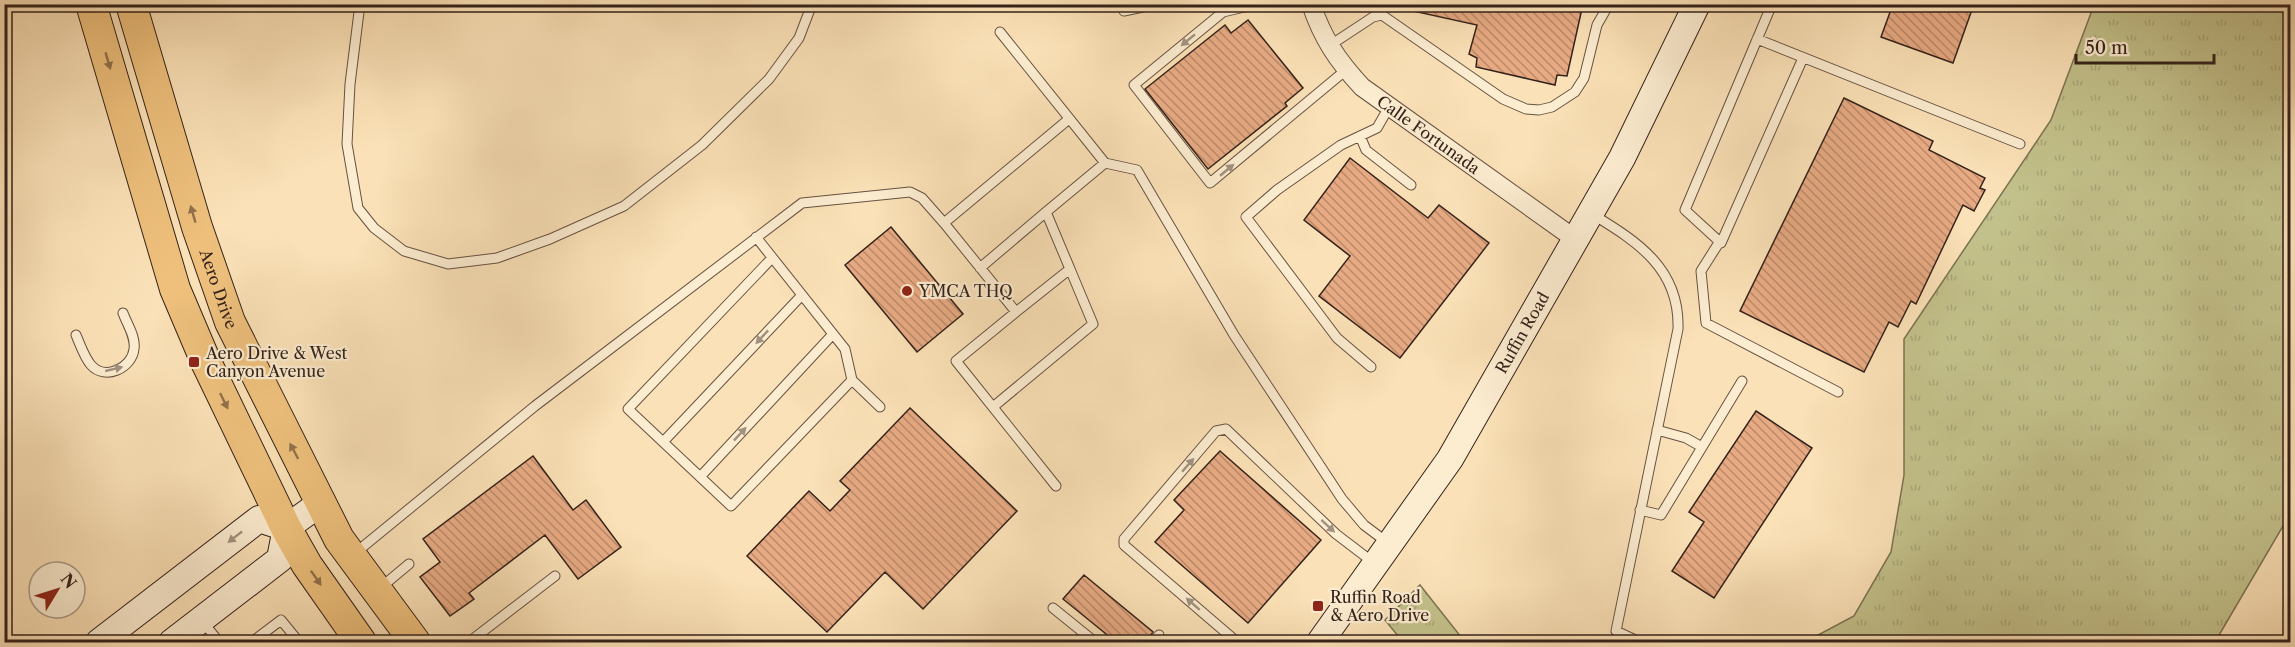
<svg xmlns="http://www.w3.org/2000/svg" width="2295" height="647" font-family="'Libre Caslon Text',serif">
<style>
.grass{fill:url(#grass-tufts);stroke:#7c7253;stroke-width:1.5}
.building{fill:url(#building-back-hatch);stroke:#34221b;stroke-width:1.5}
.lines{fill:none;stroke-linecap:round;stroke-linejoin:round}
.lane-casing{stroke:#665242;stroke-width:11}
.street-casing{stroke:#665242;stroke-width:20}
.secondary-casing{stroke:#34221b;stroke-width:28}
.primary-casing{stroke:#34221b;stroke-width:32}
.lane{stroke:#fcecd0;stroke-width:9}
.street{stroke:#fcecd0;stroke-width:18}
.secondary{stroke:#fcecd0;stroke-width:26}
.primary{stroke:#eec07c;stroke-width:30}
.oneway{fill:#a2917f}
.oneway2{fill:#91714c}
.poi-dot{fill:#8f2418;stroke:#fcecd0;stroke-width:2}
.labels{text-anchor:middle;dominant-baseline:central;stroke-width:4.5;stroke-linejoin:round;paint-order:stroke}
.street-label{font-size:16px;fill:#34221b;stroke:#fcecd0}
.poi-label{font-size:16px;fill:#34221b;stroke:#fcecd0;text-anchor:start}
</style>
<defs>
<pattern id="grass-tufts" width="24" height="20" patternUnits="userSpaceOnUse" patternTransform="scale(1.5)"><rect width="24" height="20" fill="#c3c18b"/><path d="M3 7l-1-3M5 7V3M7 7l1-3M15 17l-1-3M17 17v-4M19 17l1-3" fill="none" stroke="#a8a677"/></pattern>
<pattern id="building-back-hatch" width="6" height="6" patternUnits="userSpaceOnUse" patternTransform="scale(1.5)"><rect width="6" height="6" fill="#e7aa83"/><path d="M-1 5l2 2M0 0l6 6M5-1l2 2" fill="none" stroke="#bc8a6a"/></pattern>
</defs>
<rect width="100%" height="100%" fill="#fbe1b7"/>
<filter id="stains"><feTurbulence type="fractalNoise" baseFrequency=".00333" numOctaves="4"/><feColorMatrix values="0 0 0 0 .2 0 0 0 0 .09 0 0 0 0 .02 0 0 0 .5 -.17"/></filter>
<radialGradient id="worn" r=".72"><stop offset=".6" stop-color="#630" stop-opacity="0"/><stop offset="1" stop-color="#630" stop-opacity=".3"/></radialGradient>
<path class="grass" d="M 2094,5 L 2290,5 L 2290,514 L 2215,642 L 1805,642 L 1854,616 L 1891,552 L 1904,475 L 1904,339 L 2051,120 Z
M 1420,585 L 1465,642 L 1403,642 L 1385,620 Z"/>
<path class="building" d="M 1413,4 L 1583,4 L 1567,76 L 1557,75 L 1555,85 L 1476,67 L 1477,58 L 1469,54 L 1477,25 L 1413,11 Z
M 1893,4 L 1974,4 L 1953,63 L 1881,37 Z
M 1248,20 L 1303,88 L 1285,103 L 1287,106 L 1208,169 L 1145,89 L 1225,25 L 1231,33 Z
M 1844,98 L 1933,141 L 1929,150 L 1985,178 L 1980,188 L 1985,190 L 1974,211 L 1963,205 L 1916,304 L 1911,301 L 1898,327 L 1889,322 L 1864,372 L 1740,311 Z
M 1350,158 L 1428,218 L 1439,205 L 1489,243 L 1400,358 L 1319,296 L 1350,256 L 1304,220 Z
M 891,227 L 963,314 L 917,352 L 845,265 Z
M 910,408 L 1017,511 L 923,609 L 885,572 L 827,632 L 747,556 L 809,491 L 830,511 L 850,490 L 840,481 Z
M 1756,411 L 1812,448 L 1714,598 L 1672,571 L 1704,522 L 1689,512 Z
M 1220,451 L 1321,540 L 1248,623 L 1155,542 L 1184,510 L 1174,500 Z
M 533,456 L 573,510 L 586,500 L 621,547 L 578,579 L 545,535 L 469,593 L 474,599 L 450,616 L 420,577 L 440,562 L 423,539 Z
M 1084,575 L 1153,632 L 1146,642 L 1116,642 L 1063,599 Z"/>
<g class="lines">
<defs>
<path id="lane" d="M 360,4 L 350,84 L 347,144 L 358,208 L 374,228 L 404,251 L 448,264 L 497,258 L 550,239 L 624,206 L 702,145 L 769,79 L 799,38 L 812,4
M 1122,4 L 1124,11 L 1157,4
M 1257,4 L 1223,12 L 1134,85 L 1210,183 L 1346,70
M 1772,4 L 1685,210 L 1721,243 L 1803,58
M 1000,32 L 1105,163 L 1137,170 L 1234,335 L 1342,499 L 1364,525 L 1388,543
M 1757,39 L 2020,144
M 1329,46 L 1373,17 L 1382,15 L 1503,99 L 1526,109 L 1539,110 L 1552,107 L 1575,92 L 1584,78 L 1597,25 L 1609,4
M 1360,136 L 1366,150 L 1411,185
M 1046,212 L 1105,163
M 1592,214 C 1638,242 1680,269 1678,329 L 1616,631 L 1640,642
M 944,223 L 1016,312 L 1070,269 L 1046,212 L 980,268
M 756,237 L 845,349 L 852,380 L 880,407
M 1720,241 L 1701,271 L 1706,323 L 1838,392
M 772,258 L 628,409 L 731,506 L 852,380
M 1016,312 L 956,361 L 1056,486
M 76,335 C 80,344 84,357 91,365 C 105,381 132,368 134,349 C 136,337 127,324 123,313
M 1371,367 L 1337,338 L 1246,217 L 1277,190 L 1341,145 L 1377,128 L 1389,107
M 993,407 L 1093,324 L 1070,269
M 1657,430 L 1686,438 L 1702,447
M 663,442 L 802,295
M 700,477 L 833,334
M 1640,510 L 1661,515 L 1742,381
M 354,554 L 535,406 L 802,203 L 910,192 L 922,198 L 944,223 L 1069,119
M 379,589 L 409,564
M 1053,608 L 1095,642
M 203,622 L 219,642
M 252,642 L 281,620 L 299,642
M 469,642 L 555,576
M 1153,642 L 1159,635
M 1237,642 L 1124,545 L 1124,539 L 1216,431 L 1226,429 L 1336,534 L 1374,563
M 2290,642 L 2290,641"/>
<g id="street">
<path id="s1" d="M 1311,4 C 1323,39 1337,60 1362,87 L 1575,239"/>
</g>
<g id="secondary">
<path d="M 99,642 L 259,519 L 286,528"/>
<path d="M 172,642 L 280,559 L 286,528 L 322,502"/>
<path id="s2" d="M 1320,642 L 1450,459 L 1622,158 L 1697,4"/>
</g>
<g id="primary">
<path d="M 91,4 L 175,289 L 206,362 L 286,528 L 307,565 L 361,642"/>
<path id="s3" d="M 131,4 L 197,227 L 230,322 L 339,539 L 415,642"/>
</g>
</defs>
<use href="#lane" class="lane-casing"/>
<use href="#street" class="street-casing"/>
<use href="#secondary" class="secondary-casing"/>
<use href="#primary" class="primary-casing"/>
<use href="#lane" class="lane"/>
<use href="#street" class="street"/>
<use href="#secondary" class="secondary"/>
<use href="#primary" class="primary"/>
</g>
<defs><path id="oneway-solid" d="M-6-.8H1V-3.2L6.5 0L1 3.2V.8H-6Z" transform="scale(1.5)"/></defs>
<g class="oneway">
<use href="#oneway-solid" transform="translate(1188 40) rotate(141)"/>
<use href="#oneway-solid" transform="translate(1227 170) rotate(-40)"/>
<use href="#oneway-solid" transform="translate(762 337) rotate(133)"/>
<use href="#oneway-solid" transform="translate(114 369) rotate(-13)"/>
<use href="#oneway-solid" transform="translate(740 434) rotate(-47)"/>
<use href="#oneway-solid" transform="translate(1188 465) rotate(-49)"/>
<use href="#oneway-solid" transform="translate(1328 526) rotate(43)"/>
<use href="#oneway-solid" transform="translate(235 537) rotate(142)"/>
<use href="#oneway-solid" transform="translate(1193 604) rotate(-139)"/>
</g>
<g class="oneway2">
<use href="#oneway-solid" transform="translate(108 61) rotate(74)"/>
<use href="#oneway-solid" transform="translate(193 214) rotate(-106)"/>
<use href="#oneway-solid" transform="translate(224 401) rotate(64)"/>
<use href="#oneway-solid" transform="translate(294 451) rotate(-118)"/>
<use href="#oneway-solid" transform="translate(316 578) rotate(55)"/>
</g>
<g class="poi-dot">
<circle cx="907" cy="291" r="6"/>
<rect x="188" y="356" width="12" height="12" rx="3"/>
<rect x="1312" y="600" width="12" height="12" rx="3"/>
</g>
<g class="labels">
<g class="street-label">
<text stroke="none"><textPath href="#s1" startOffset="180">Calle Fortunada</textPath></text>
<text stroke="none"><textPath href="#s3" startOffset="298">Aero Drive</textPath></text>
<text stroke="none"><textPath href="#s2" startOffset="370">Ruffin Road</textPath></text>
</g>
<g class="poi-label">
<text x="919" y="291">YMCA THQ</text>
<text x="206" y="353">Aero Drive &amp; West<tspan x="206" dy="18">Canyon Avenue</tspan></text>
<text x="1330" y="597">Ruffin Road<tspan x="1330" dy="18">&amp; Aero Drive</tspan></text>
</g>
</g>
<rect width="2295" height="647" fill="none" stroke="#fbe1b7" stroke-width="24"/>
<rect x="6" y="6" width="2283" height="635" fill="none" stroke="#34221b" stroke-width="3"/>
<rect x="12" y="12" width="2271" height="623" fill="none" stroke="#34221b" stroke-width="1.5"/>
<g transform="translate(57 590) rotate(52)"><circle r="28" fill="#fcecd0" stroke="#ac9b88" stroke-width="1.5"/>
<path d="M0-4.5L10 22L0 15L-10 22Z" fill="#8f2418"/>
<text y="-9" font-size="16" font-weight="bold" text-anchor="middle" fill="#34221b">N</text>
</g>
<path d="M2076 54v9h138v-9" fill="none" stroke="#34221b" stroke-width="3"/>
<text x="2085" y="54" font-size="18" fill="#34221b" stroke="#fcecd0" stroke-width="4.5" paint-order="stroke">50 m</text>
<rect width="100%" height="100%" filter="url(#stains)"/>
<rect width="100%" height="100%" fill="url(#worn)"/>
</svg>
